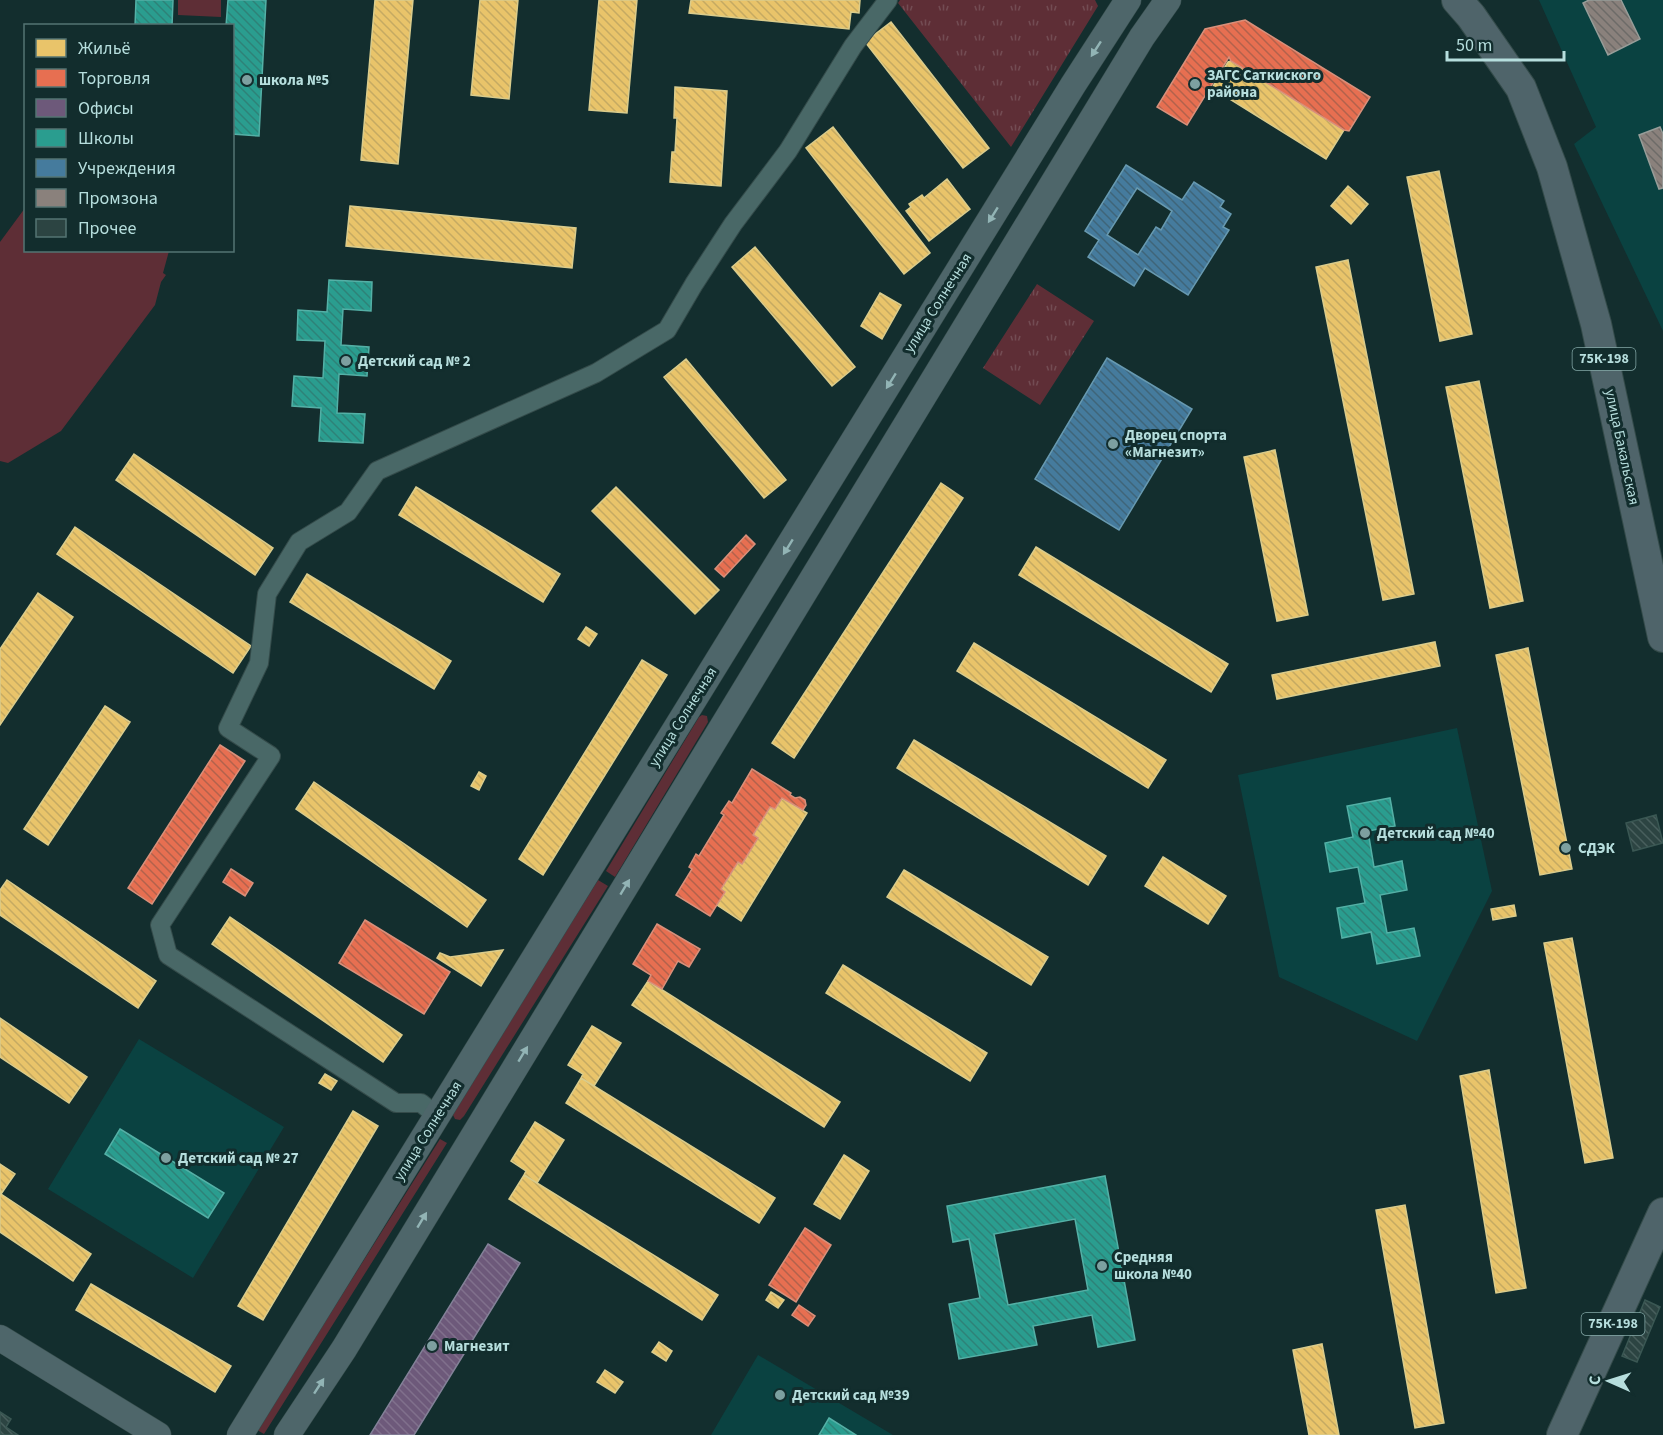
<svg xmlns="http://www.w3.org/2000/svg" width="1663" height="1435" font-family="'Source Sans 3',sans-serif">
<style>
.built{fill:#0a4241}
.green{fill:#5e2e36}
.park{fill:url(#park-tufts)}
.homes{fill:url(#homes-back-hatch);stroke:#dacc8c;stroke-width:1.5}
.shops{fill:url(#shops-back-hatch);stroke:#d8907b;stroke-width:1.5}
.offices{fill:url(#offices-back-hatch);stroke:#838198;stroke-width:1.5}
.schools{fill:url(#schools-back-hatch);stroke:#54b0a6;stroke-width:1.5;fill-rule:evenodd}
.public{fill:url(#public-back-hatch);stroke:#6799b0;stroke-width:1.5;fill-rule:evenodd}
.industry{fill:url(#industry-back-hatch);stroke:#979d99;stroke-width:1.5}
.building{fill:url(#building-back-hatch);stroke:#3a5753;stroke-width:1.5}
.lines{fill:none;stroke-linecap:round;stroke-linejoin:round}
.street-casing{stroke:#344b4a;stroke-width:20}
.secondary-casing{stroke:#344b4a;stroke-width:27}
.primary-casing{stroke:#344b4a;stroke-width:32}
.street{stroke:#496867;stroke-width:18}
.secondary{stroke:#4e666a;stroke-width:26}
.primary{stroke:#4f646a;stroke-width:30}
.oneway{fill:#92b4b5}
.poi-dot{fill:#7da0a0;stroke:#122d2d;stroke-width:2}
.labels{text-anchor:middle;dominant-baseline:central;stroke-width:6;stroke-linejoin:round;paint-order:stroke}
.shield{fill:#122d2d;stroke:#85a9a8;stroke-width:1.5}
.shield-label{font-size:14px;font-weight:bold;fill:#b6dedd}
.poi-label{font-size:15px;font-weight:bold;fill:#b6dedd;stroke:#122d2d;text-anchor:start}
.street-label{font-size:15px;fill:#b6dedd;stroke:#122d2d}
</style>
<defs>
<pattern id="park-tufts" width="24" height="20" patternUnits="userSpaceOnUse" patternTransform="scale(1.5)"><rect width="24" height="20" fill="#5e2e36"/><path d="M3 7l-1-3M5 7V3M7 7l1-3M15 17l-1-3M17 17v-4M19 17l1-3" fill="none" stroke="#734c53"/></pattern>
<pattern id="homes-back-hatch" width="6" height="6" patternUnits="userSpaceOnUse" patternTransform="scale(1.5)"><rect width="6" height="6" fill="#e9c46a"/><path d="M-1 5l2 2M0 0l6 6M5-1l2 2" fill="none" stroke="#c5aa62"/></pattern>
<pattern id="shops-back-hatch" width="6" height="6" patternUnits="userSpaceOnUse" patternTransform="scale(1.5)"><rect width="6" height="6" fill="#e76f51"/><path d="M-1 5l2 2M0 0l6 6M5-1l2 2" fill="none" stroke="#b2624c"/></pattern>
<pattern id="offices-back-hatch" width="6" height="6" patternUnits="userSpaceOnUse" patternTransform="scale(1.5)"><rect width="6" height="6" fill="#6d597a"/><path d="M-1 5l2 2M0 0l6 6M5-1l2 2" fill="none" stroke="#80708c"/></pattern>
<pattern id="schools-back-hatch" width="6" height="6" patternUnits="userSpaceOnUse" patternTransform="scale(1.5)"><rect width="6" height="6" fill="#2a9d8f"/><path d="M-1 5l2 2M0 0l6 6M5-1l2 2" fill="none" stroke="#2e8278"/></pattern>
<pattern id="public-back-hatch" width="6" height="6" patternUnits="userSpaceOnUse" patternTransform="scale(1.5)"><rect width="6" height="6" fill="#457b9d"/><path d="M-1 5l2 2M0 0l6 6M5-1l2 2" fill="none" stroke="#3f6579"/></pattern>
<pattern id="industry-back-hatch" width="6" height="6" patternUnits="userSpaceOnUse" patternTransform="scale(1.5)"><rect width="6" height="6" fill="#8a817c"/><path d="M-1 5l2 2M0 0l6 6M5-1l2 2" fill="none" stroke="#6d6b68"/></pattern>
<pattern id="building-back-hatch" width="6" height="6" patternUnits="userSpaceOnUse" patternTransform="scale(1.5)"><rect width="6" height="6" fill="#2c4442"/><path d="M-1 5l2 2M0 0l6 6M5-1l2 2" fill="none" stroke="#485f5d"/></pattern>
</defs>
<rect width="100%" height="100%" fill="#132e2e"/>
<path class="built" d="M 1539,0 L 1663,0 L 1663,331 L 1574,144 L 1596,127 Z
M 1457,728 L 1492,891 L 1417,1041 L 1279,977 L 1238,775 Z
M 139,1039 L 284,1127 L 193,1278 L 48,1189 Z
M 758,1355 L 893,1435 L 711,1435 Z"/>
<path class="green" d="M 178,0 L 221,0 L 221,17 L 178,15 Z
M 25,208 L 26,250 L 169,251 L 163,273 L 166,275 L 161,282 L 155,305 L 61,431 L 8,463 L 0,461 L 0,242 Z
M 702,715 L 707,716 L 708,722 L 615,877 L 606,871 L 699,717 Z
M 598,880 L 608,886 L 464,1116 L 460,1120 L 455,1119 L 453,1115 L 454,1110 Z
M 440,1139 L 447,1143 L 264,1434 L 257,1430 Z"/>
<path class="park" d="M 900,0 L 1095,0 L 1098,6 L 1011,147 L 898,3 Z
M 1037,284 L 1094,321 L 1040,405 L 983,368 Z"/>
<path class="homes" d="M 375,0 L 413,0 L 398,164 L 361,160 Z
M 480,0 L 518,0 L 509,99 L 471,95 Z
M 599,0 L 637,0 L 627,113 L 589,110 Z
M 691,0 L 860,0 L 859,13 L 851,12 L 849,29 L 689,13 Z
M 891,22 L 989,148 L 963,168 L 865,42 Z
M 1231,61 L 1344,130 L 1326,159 L 1212,88 L 1228,62 Z
M 675,87 L 727,91 L 721,186 L 670,182 L 672,152 L 675,152 L 677,118 L 674,118 Z
M 833,127 L 930,253 L 904,274 L 806,148 Z
M 1439,171 L 1472,334 L 1440,341 L 1407,177 Z
M 947,179 L 970,209 L 929,241 L 906,211 L 911,207 L 909,204 L 922,195 L 924,198 Z
M 1348,186 L 1368,204 L 1351,224 L 1331,206 Z
M 350,206 L 576,228 L 572,268 L 346,246 Z
M 755,247 L 855,367 L 832,386 L 732,267 Z
M 1348,260 L 1414,594 L 1383,600 L 1316,267 Z
M 880,293 L 901,305 L 882,339 L 861,326 Z
M 686,359 L 786,480 L 764,498 L 664,377 Z
M 1479,381 L 1523,601 L 1490,608 L 1446,387 Z
M 1275,450 L 1308,615 L 1277,621 L 1244,457 Z
M 134,454 L 273,548 L 255,575 L 116,480 Z
M 941,483 L 963,498 L 794,758 L 772,743 Z
M 416,487 L 560,574 L 543,602 L 399,515 Z
M 616,487 L 719,590 L 695,614 L 592,511 Z
M 75,527 L 251,646 L 233,673 L 57,554 Z
M 1036,547 L 1228,664 L 1211,692 L 1019,575 Z
M 307,574 L 451,661 L 434,689 L 290,602 Z
M 38,593 L 73,617 L 0,725 L 0,649 Z
M 586,627 L 597,634 L 589,646 L 578,639 Z
M 1435,642 L 1440,666 L 1277,699 L 1272,675 Z
M 974,643 L 1166,760 L 1148,788 L 957,671 Z
M 1528,648 L 1572,869 L 1540,875 L 1496,655 Z
M 642,660 L 667,675 L 543,875 L 519,859 Z
M 105,706 L 130,722 L 48,845 L 24,829 Z
M 914,740 L 1106,856 L 1088,885 L 897,768 Z
M 479,772 L 486,776 L 479,790 L 471,786 Z
M 314,782 L 486,900 L 467,927 L 296,809 Z
M 782,798 L 807,813 L 741,921 L 717,905 L 725,892 L 721,889 L 738,862 L 742,864 L 758,838 L 753,835 L 770,807 L 775,809 Z
M 1163,857 L 1226,896 L 1208,924 L 1145,886 Z
M 904,870 L 1048,957 L 1031,985 L 887,897 Z
M 7,880 L 156,981 L 138,1008 L 0,915 L 0,890 Z
M 1514,905 L 1516,916 L 1493,920 L 1491,909 Z
M 230,917 L 402,1035 L 383,1062 L 212,944 Z
M 1572,938 L 1613,1158 L 1585,1163 L 1544,943 Z
M 503,950 L 481,986 L 437,958 L 440,953 L 450,957 Z
M 843,965 L 987,1053 L 970,1081 L 826,993 Z
M 648,981 L 840,1102 L 824,1127 L 632,1005 Z
M 0,1018 L 87,1077 L 69,1103 L 0,1057 Z
M 592,1026 L 621,1043 L 594,1086 L 581,1078 L 583,1074 L 568,1065 Z
M 1489,1070 L 1526,1288 L 1496,1293 L 1460,1076 Z
M 325,1074 L 337,1081 L 331,1090 L 319,1083 Z
M 581,1078 L 775,1198 L 759,1223 L 566,1103 Z
M 353,1111 L 378,1126 L 263,1320 L 238,1306 Z
M 535,1122 L 564,1140 L 537,1183 L 524,1175 L 526,1171 L 511,1161 Z
M 844,1155 L 869,1171 L 840,1219 L 814,1204 Z
M 0,1164 L 15,1174 L 1,1194 L 91,1254 L 73,1281 L 0,1232 Z
M 524,1175 L 718,1295 L 702,1320 L 509,1199 Z
M 1405,1205 L 1444,1423 L 1415,1428 L 1376,1210 Z
M 91,1284 L 231,1366 L 215,1392 L 76,1310 Z
M 771,1292 L 784,1300 L 778,1308 L 766,1300 Z
M 659,1342 L 672,1351 L 666,1361 L 652,1352 Z
M 1322,1344 L 1339,1435 L 1309,1435 L 1293,1350 Z
M 605,1370 L 623,1382 L 615,1393 L 597,1382 Z"/>
<path class="shops" d="M 1245,20 L 1370,97 L 1349,131 L 1344,130 L 1231,61 L 1229,57 L 1187,125 L 1157,107 L 1205,29 Z
M 746,535 L 755,544 L 724,577 L 715,569 Z
M 220,745 L 245,761 L 152,904 L 128,888 Z
M 752,769 L 791,793 L 790,795 L 795,798 L 800,797 L 805,800 L 806,805 L 803,810 L 782,798 L 775,809 L 770,807 L 753,835 L 758,838 L 742,864 L 738,862 L 721,889 L 725,892 L 710,916 L 676,895 L 692,869 L 689,867 L 696,854 L 699,856 L 724,815 L 721,813 L 729,801 L 732,803 Z
M 231,869 L 253,883 L 245,896 L 223,882 Z
M 365,920 L 450,972 L 424,1014 L 339,963 Z
M 657,924 L 700,949 L 689,967 L 678,961 L 662,989 L 648,981 L 651,975 L 633,964 Z
M 805,1228 L 831,1245 L 796,1302 L 769,1285 Z
M 799,1305 L 815,1316 L 808,1326 L 792,1315 Z"/>
<path class="offices" d="M 488,1244 L 520,1263 L 414,1435 L 370,1435 Z"/>
<path class="schools" d="M 136,0 L 173,0 L 172,26 L 135,26 Z
M 228,0 L 266,0 L 259,136 L 232,134 L 232,26 L 226,26 Z
M 329,280 L 372,282 L 371,311 L 343,309 L 341,345 L 369,347 L 367,376 L 339,374 L 337,413 L 365,414 L 363,443 L 319,441 L 321,408 L 292,406 L 294,376 L 323,378 L 325,341 L 297,340 L 298,310 L 327,312 Z
M 1390,798 L 1395,826 L 1368,831 L 1374,867 L 1402,861 L 1407,890 L 1380,895 L 1387,933 L 1414,928 L 1420,956 L 1377,964 L 1371,932 L 1342,938 L 1337,908 L 1365,903 L 1358,867 L 1330,872 L 1325,843 L 1353,837 L 1347,806 Z
M 120,1129 L 224,1193 L 208,1218 L 105,1154 Z
M 1105,1176 L 1135,1340 L 1098,1347 L 1092,1315 L 1033,1326 L 1037,1345 L 959,1359 L 949,1304 L 980,1298 L 969,1239 L 953,1242 L 947,1206 ZM 1075,1219 L 1088,1290 L 1008,1305 L 994,1234 Z
M 829,1418 L 856,1435 L 819,1435 Z"/>
<path class="public" d="M 1126,165 L 1182,200 L 1194,182 L 1224,201 L 1220,207 L 1231,214 L 1223,227 L 1229,230 L 1188,295 L 1145,268 L 1134,286 L 1088,257 L 1099,240 L 1085,231 ZM 1137,188 L 1172,211 L 1161,230 L 1156,227 L 1138,255 L 1107,235 Z
M 1107,358 L 1192,409 L 1119,530 L 1035,479 Z"/>
<path class="industry" d="M 1589,0 L 1621,0 L 1640,39 L 1608,55 L 1583,3 Z
M 1660,127 L 1663,134 L 1663,188 L 1659,189 L 1639,135 Z"/>
<path class="building" d="M 1656,815 L 1663,843 L 1633,851 L 1626,823 Z
M 1645,1300 L 1660,1307 L 1637,1362 L 1622,1356 Z
M 0,1412 L 11,1419 L 6,1427 L 18,1435 L 0,1435 Z"/>
<g class="lines">
<defs>
<path id="street" d="M 437,1116 L 421,1103 L 396,1103 L 168,955 L 160,925 L 271,756 L 228,728 L 259,663 L 267,594 L 299,542 L 348,512 L 377,471 L 596,373 L 667,330 L 694,284 L 733,224 L 788,151 L 853,46 L 888,0"/>
<path id="secondary" d="M 0,1338 L 158,1435
M 240,1435 L 1073,85 L 1128,0
M 287,1435 L 344,1349 L 1142,37 L 1168,0"/>
<path id="primary" d="M 1457,0 L 1471,16 L 1521,88 L 1552,167 L 1596,324 L 1663,637
M 1562,1435 L 1663,1213"/>
</defs>
<use href="#street" class="street-casing"/>
<use href="#secondary" class="secondary-casing"/>
<use href="#primary" class="primary-casing"/>
<use href="#street" class="street"/>
<use href="#secondary" class="secondary"/>
<use href="#primary" class="primary"/>
</g>
<defs><path id="oneway-solid" d="M-6-.8H1V-3.2L6.5 0L1 3.2V.8H-6Z" transform="scale(1.5)"/></defs>
<g class="oneway">
<use href="#oneway-solid" transform="translate(1096 49) rotate(123)"/>
<use href="#oneway-solid" transform="translate(993 215) rotate(122)"/>
<use href="#oneway-solid" transform="translate(891 381) rotate(122)"/>
<use href="#oneway-solid" transform="translate(788 547) rotate(122)"/>
<use href="#oneway-solid" transform="translate(625 887) rotate(-59)"/>
<use href="#oneway-solid" transform="translate(523 1054) rotate(-59)"/>
<use href="#oneway-solid" transform="translate(422 1220) rotate(-59)"/>
<use href="#oneway-solid" transform="translate(319 1386) rotate(-57)"/>
</g>
<g class="poi-dot">
<circle cx="247" cy="80" r="6"/>
<circle cx="1195" cy="84" r="6"/>
<circle cx="346" cy="361" r="6"/>
<circle cx="1113" cy="444" r="6"/>
<circle cx="1365" cy="833" r="6"/>
<circle cx="1566" cy="848" r="6"/>
<circle cx="166" cy="1158" r="6"/>
<circle cx="1102" cy="1266" r="6"/>
<circle cx="432" cy="1346" r="6"/>
<circle cx="780" cy="1395" r="6"/>
</g>
<g class="labels">
<g class="shield">
<rect x="1572.5" y="348" width="63" height="22" rx="4.5"/>
<rect x="1581.5" y="1313" width="63" height="22" rx="4.5"/>
</g>
<g class="shield-label">
<text x="1604" y="359">75К-198</text>
<text x="1613" y="1324">75К-198</text>
</g>
<g class="poi-label">
<text x="1207" y="75">ЗАГС Саткиского<tspan x="1207" dy="17">района</tspan></text>
<text x="259" y="80">школа №5</text>
<text x="358" y="361">Детский сад № 2</text>
<text x="1125" y="435">Дворец спорта<tspan x="1125" dy="17">«Магнезит»</tspan></text>
<text x="1377" y="833">Детский сад №40</text>
<text x="1578" y="848">СДЭК</text>
<text x="178" y="1158">Детский сад № 27</text>
<text x="1114" y="1257">Средняя<tspan x="1114" dy="17">школа №40</tspan></text>
<text x="444" y="1346">Магнезит</text>
<text x="792" y="1395">Детский сад №39</text>
</g>
<g class="street-label">
<text transform="translate(938 303) rotate(-58)">улица Солнечная</text>
<text transform="translate(1622 447) rotate(78)">улица Бакальская</text>
<text transform="translate(683 717) rotate(-58)">улица Солнечная</text>
<text transform="translate(428 1131) rotate(-58)">улица Солнечная</text>
</g>
</g>
<rect x="24" y="24" width="210" height="228" fill="#122d2d" stroke="#547473" stroke-width="1.5"/>
<rect x="36" y="39" width="30" height="18" fill="#e9c46a" stroke="#547473" stroke-width="1.5"/>
<text x="78" y="54" font-size="18" fill="#b6dedd">Жильё</text>
<rect x="36" y="69" width="30" height="18" fill="#e76f51" stroke="#547473" stroke-width="1.5"/>
<text x="78" y="84" font-size="18" fill="#b6dedd">Торговля</text>
<rect x="36" y="99" width="30" height="18" fill="#6d597a" stroke="#547473" stroke-width="1.5"/>
<text x="78" y="114" font-size="18" fill="#b6dedd">Офисы</text>
<rect x="36" y="129" width="30" height="18" fill="#2a9d8f" stroke="#547473" stroke-width="1.5"/>
<text x="78" y="144" font-size="18" fill="#b6dedd">Школы</text>
<rect x="36" y="159" width="30" height="18" fill="#457b9d" stroke="#547473" stroke-width="1.5"/>
<text x="78" y="174" font-size="18" fill="#b6dedd">Учреждения</text>
<rect x="36" y="189" width="30" height="18" fill="#8a817c" stroke="#547473" stroke-width="1.5"/>
<text x="78" y="204" font-size="18" fill="#b6dedd">Промзона</text>
<rect x="36" y="219" width="30" height="18" fill="#2c4442" stroke="#547473" stroke-width="1.5"/>
<text x="78" y="234" font-size="18" fill="#b6dedd">Прочее</text>
<g transform="translate(1609 1381) rotate(273)" stroke="#122d2d" stroke-width="4.5" paint-order="stroke">
<path d="M0-4.5L10 22L0 15L-10 22Z" fill="#b6dedd"/>
<text y="-9" font-size="16" font-weight="bold" text-anchor="middle" fill="#b6dedd">С</text>
</g>
<path d="M1447 51v9h117v-9" fill="none" stroke="#b6dedd" stroke-width="3"/>
<text x="1456" y="51" font-size="18" fill="#b6dedd" stroke="#122d2d" stroke-width="4.5" paint-order="stroke">50 m</text>
</svg>
